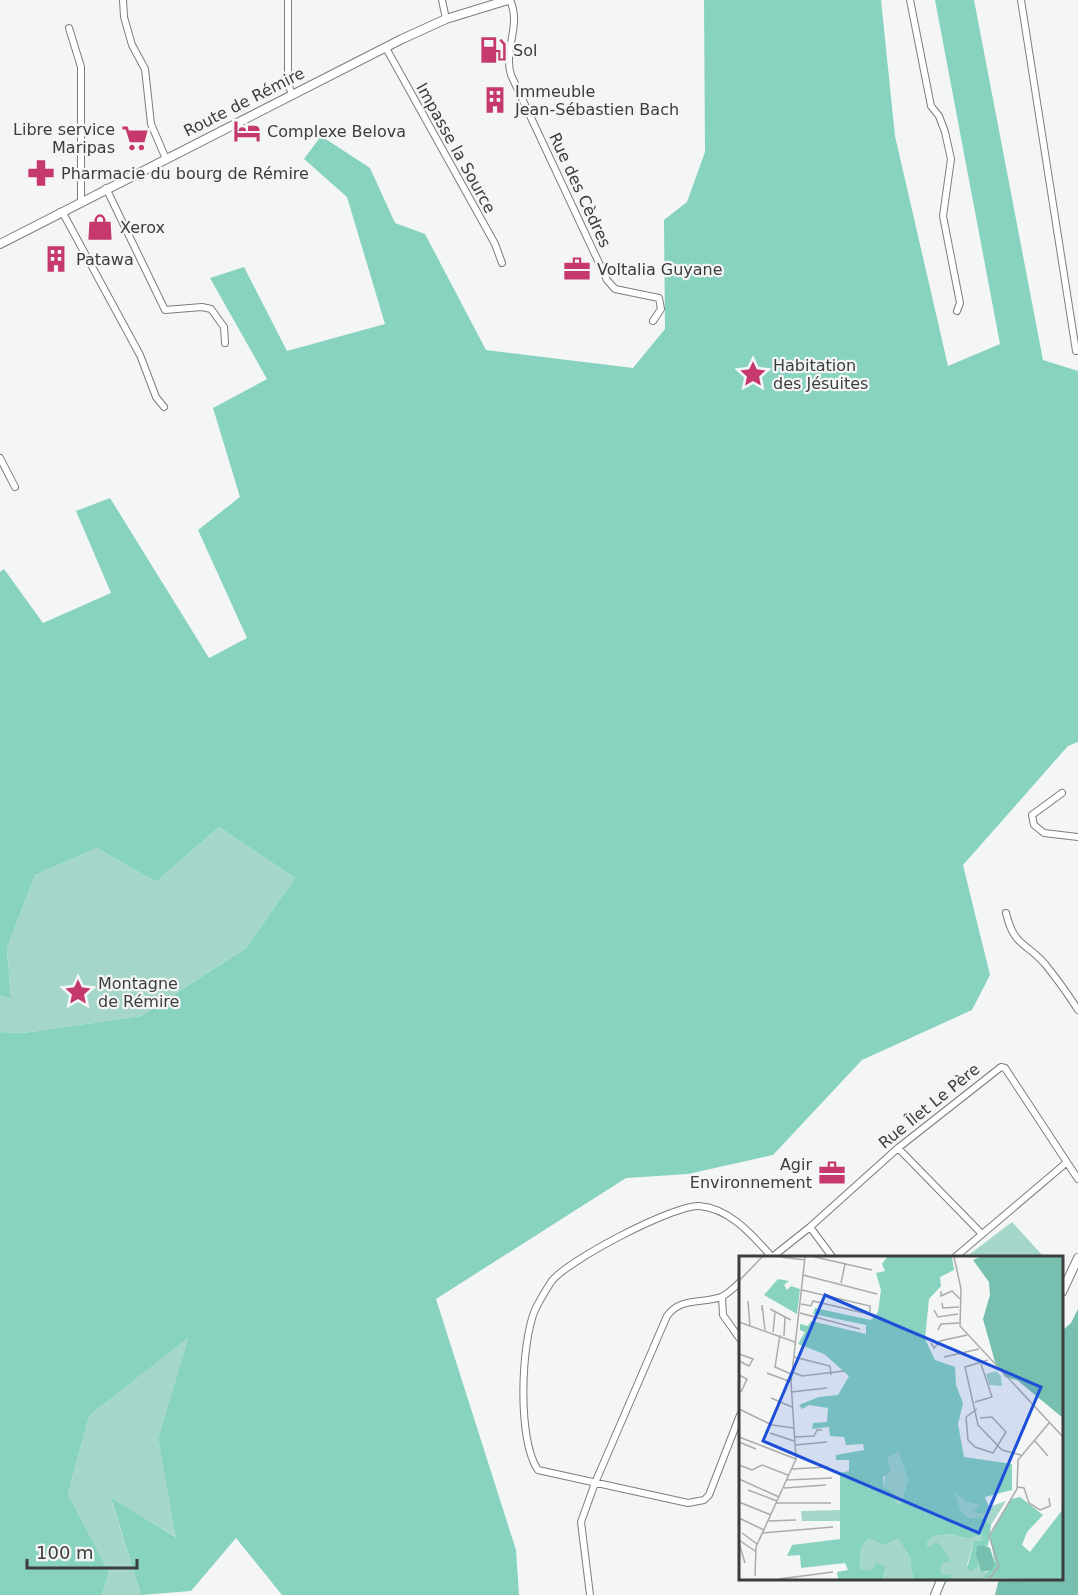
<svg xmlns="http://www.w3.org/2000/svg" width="1078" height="1595" font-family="'DejaVu Sans',sans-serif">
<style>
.green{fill:#a4d7ca}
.forest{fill:#88d2c0}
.water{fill:#77c0af}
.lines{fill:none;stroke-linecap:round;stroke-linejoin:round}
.street-casing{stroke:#7a7e7d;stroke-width:8}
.secondary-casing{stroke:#7a7e7d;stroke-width:10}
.street{stroke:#fff;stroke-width:6}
.secondary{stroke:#fff;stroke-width:8}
.labels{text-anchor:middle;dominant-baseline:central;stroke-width:4.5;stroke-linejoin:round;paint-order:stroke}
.poi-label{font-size:16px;fill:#3c3d3d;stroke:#f3f6f5;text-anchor:start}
.street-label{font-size:16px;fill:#3c3d3d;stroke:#f3f6f5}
.inset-road{fill:none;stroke:#aaacab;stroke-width:1.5}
.view{fill:#1d4ed8;fill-opacity:0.15;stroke:#1d4ed8;stroke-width:3}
.inset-edge{fill:none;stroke:#3c3d3d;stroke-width:3}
</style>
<rect width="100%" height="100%" fill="#f3f6f5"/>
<path class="green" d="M 219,827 L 295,878 L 246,948 L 141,1016 L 23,1033 L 0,1032 L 0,996 L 11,999 L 7,948 L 35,875 L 97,848 L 156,882 Z
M 1012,1222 L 1044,1257 L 966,1257 Z
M 190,1336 L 158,1438 L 177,1537 L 111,1499 L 141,1595 L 102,1595 L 109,1572 L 68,1494 L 89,1416 Z"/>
<path class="forest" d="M 704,0 L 881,0 L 895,136 L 948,366 L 1000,344 L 935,0 L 974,0 L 1043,360 L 1078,371 L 1078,742 L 1068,746 L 963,865 L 990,975 L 972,1010 L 862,1060 L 773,1155 L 688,1174 L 626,1178 L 436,1299 L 516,1550 L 519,1595 L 282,1595 L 236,1538 L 191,1591 L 141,1595 L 111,1498 L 176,1537 L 158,1438 L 189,1337 L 89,1416 L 68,1494 L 109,1572 L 102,1595 L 0,1595 L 0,1032 L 23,1033 L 141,1016 L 246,948 L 295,878 L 219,827 L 156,882 L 97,848 L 35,875 L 7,948 L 11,999 L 0,996 L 0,572 L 4,569 L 43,623 L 111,593 L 76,511 L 110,498 L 209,658 L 247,638 L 198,530 L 240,497 L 213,408 L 267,379 L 210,278 L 244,267 L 287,351 L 385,324 L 347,197 L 304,159 L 321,136 L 370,168 L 395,223 L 425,234 L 486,350 L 633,368 L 665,329 L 664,220 L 687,202 L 705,152 Z"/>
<path class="water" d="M 1078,1309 L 1078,1595 L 995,1595 L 999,1579 L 1062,1578 L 1062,1331 L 1071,1323 Z"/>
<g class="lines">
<defs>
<path id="street" d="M 123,0 L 124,17 L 132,45 L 145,69 L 151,124 L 166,159
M 288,0 L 288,83 L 292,95
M 442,0 L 446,19
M 510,0 C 522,26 503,49 511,75 L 607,280 L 615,289 L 659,298 L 661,309 L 653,321
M 910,0 L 931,106 L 939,116 L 945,132 L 951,159 L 943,216 L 960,303 L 957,311
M 1021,0 L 1076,351
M 69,28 L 81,67 L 81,201
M 386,48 L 495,244 L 502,263
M 106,188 L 165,310 L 202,307 L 211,309 L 224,327 L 225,343
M 60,212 L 64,215 L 140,355 L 156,397 L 164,407
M 0,458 L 15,487
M 1062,793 L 1032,815 L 1034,825 L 1044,833 L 1078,837
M 1006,913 C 1014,947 1026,942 1045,964 C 1057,979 1068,994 1078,1010
M 898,1148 L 982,1234
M 810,1227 L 833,1258
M 771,1258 L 810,1227 L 898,1148 L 1001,1067 L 1005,1068 L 1078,1179
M 954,1258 L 1066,1163
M 722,1297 L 723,1315 L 740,1339
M 740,1415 L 709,1495 L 704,1500 L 688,1503 L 538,1470 C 517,1440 521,1343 535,1310 C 539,1301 546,1290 551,1282 C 566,1261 673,1205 699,1206 C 730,1208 753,1236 772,1257
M 590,1595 L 581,1522 L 595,1483 L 667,1316 C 681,1297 701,1304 721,1297 C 728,1294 735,1287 740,1282"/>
<path id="secondary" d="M 0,244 L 402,39 L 446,19 L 508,0
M 1062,1292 L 1078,1258
M 935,1595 L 942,1578"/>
</defs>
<use href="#street" class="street-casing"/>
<use href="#secondary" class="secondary-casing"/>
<use href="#street" class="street"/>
<use href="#secondary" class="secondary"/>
</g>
<defs>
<symbol id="fuel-bare" viewBox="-9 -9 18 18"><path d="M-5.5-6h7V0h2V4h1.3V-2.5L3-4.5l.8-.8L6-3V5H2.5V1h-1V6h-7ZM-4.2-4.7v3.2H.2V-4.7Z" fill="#c5396e" stroke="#f3f6f5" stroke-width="2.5" paint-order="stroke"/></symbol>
<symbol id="building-bare" viewBox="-9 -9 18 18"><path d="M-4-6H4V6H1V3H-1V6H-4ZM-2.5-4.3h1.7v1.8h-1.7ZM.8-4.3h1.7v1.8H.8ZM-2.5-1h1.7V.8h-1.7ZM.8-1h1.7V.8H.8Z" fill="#c5396e" stroke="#f3f6f5" stroke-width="2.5" paint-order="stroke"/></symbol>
<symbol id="hotel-bare" viewBox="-9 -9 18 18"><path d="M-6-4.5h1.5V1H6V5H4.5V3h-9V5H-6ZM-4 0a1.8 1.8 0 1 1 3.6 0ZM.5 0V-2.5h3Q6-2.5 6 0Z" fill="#c5396e" stroke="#f3f6f5" stroke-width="2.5" paint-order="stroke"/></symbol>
<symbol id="supermarket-bare" viewBox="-9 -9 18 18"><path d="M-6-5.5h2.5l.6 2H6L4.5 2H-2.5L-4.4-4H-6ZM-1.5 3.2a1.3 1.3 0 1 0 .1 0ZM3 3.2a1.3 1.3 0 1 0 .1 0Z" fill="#c5396e" stroke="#f3f6f5" stroke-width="2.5" paint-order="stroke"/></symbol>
<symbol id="pharmacy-bare" viewBox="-9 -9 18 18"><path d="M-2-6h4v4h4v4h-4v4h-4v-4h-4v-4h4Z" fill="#c5396e" stroke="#f3f6f5" stroke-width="2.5" paint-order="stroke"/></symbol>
<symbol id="shop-bare" viewBox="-9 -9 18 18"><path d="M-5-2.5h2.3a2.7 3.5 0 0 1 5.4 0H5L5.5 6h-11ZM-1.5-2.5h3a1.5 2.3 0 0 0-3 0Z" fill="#c5396e" stroke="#f3f6f5" stroke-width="2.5" paint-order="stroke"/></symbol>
<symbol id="office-bare" viewBox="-9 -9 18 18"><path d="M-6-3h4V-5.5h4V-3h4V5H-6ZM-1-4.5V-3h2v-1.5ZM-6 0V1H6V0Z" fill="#c5396e" stroke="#f3f6f5" stroke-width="2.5" paint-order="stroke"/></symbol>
<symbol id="sight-bare" viewBox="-9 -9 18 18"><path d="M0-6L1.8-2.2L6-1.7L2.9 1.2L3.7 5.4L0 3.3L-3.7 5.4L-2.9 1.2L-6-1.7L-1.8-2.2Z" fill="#c5396e" stroke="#f3f6f5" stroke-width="2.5" paint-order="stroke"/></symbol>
</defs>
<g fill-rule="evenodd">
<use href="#fuel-bare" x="474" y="31" width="38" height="38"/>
<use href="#building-bare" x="476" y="81" width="38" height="38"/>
<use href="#hotel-bare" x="228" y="112" width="38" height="38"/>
<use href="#supermarket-bare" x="116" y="119" width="38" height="38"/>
<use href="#pharmacy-bare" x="22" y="154" width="38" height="38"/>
<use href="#shop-bare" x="81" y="208" width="38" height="38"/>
<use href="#building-bare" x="37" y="240" width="38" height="38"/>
<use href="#office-bare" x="558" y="250" width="38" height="38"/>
<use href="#sight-bare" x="734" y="355" width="38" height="38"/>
<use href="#sight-bare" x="59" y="973" width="38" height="38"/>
<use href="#office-bare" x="813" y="1154" width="38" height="38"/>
</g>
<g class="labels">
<g class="poi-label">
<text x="513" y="50">Sol</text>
<text x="515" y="91">Immeuble<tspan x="515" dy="18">Jean-Sébastien Bach</tspan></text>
<text x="115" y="129" text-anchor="end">Libre service<tspan x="115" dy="18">Maripas</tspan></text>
<text x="267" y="131">Complexe Belova</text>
<text x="61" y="173">Pharmacie du bourg de Rémire</text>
<text x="120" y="227">Xerox</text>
<text x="76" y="259">Patawa</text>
<text x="597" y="269">Voltalia Guyane</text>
<text x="773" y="365">Habitation<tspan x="773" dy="18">des Jésuites</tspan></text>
<text x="98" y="983">Montagne<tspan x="98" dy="18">de Rémire</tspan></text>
<text x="812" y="1164" text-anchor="end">Agir<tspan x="812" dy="18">Environnement</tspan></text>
</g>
<g class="street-label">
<text transform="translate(244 102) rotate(-27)">Route de Rémire</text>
<text transform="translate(456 148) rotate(61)">Impasse la Source</text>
<text transform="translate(580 190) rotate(65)">Rue des Cèdres</text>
<text transform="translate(929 1106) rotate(-39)">Rue Îlet Le Père</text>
</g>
</g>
<g transform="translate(739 1256)">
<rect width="324" height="324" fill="#f3f6f5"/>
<path d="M 257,115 L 262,120 L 263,130 L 250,129 L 247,118 ZM 159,196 L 169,224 L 161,249 L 156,245 L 159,241 L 144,230 L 148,203 ZM 215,236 L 227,246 L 242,249 L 234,255 L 248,258 L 250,251 L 267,245 L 252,269 L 243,261 L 230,262 L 220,254 ZM 102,254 L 101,265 L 63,265 L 62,255 ZM 212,278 L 226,283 L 244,279 L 244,284 L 235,285 L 228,309 L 232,316 L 240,310 L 242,316 L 249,315 L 243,323 L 210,323 L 211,320 L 202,318 L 203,306 L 211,306 L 195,289 L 188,293 L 188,286 L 193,280 ZM 130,282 L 160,282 L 171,301 L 174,323 L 143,323 L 147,311 L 137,307 L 134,316 L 121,313 L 122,292 Z" fill="#a4d7ca"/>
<path d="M 148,1 L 213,1 L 215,14 L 201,21 L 202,30 L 190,43 L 186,83 L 196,104 L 216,111 L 217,129 L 224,147 L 219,168 L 225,201 L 273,208 L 273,234 L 246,241 L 250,251 L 248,258 L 233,256 L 241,249 L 227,246 L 216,237 L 221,254 L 230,262 L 243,261 L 252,269 L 249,290 L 245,289 L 238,302 L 240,310 L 232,316 L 228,313 L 235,285 L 244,284 L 243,279 L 227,283 L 212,278 L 194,280 L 188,286 L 188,292 L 198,286 L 210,302 L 211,306 L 203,306 L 202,318 L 212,319 L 210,323 L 174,323 L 171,301 L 159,282 L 145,289 L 130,282 L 122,292 L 121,313 L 133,315 L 137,306 L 147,311 L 143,323 L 99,323 L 98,316 L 109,314 L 106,307 L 62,312 L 61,299 L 48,300 L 53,289 L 101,283 L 101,217 L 110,215 L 110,204 L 97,204 L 97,199 L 125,194 L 124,188 L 107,189 L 105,181 L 91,180 L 90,171 L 73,173 L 74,167 L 88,166 L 89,152 L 70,149 L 63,153 L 60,149 L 80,141 L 99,139 L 110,120 L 85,98 L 59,88 L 66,76 L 61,74 L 61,68 L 69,70 L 72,65 L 127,78 L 127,69 L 74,58 L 76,52 L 132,64 L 139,56 L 142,34 L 137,17 L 146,15 L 143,8 ZM 159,196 L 169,224 L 161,249 L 156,245 L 160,241 L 144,230 L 144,221 L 152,215 L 148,203 ZM 39,23 L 50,25 L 45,29 L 48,34 L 52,30 L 61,33 L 58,58 L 25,39 ZM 281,241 L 304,259 L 288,276 L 283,289 L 291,296 L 324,253 L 324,323 L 243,322 L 256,308 L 251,280 L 272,243 Z" fill="#88d2c0" fill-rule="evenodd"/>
<path d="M 241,1 L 324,1 L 324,162 L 278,124 L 266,121 L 256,106 L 244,63 L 251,39 L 250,26 L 234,4 ZM 245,289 L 251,292 L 256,308 L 253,314 L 242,316 L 237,299 L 238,291 Z" fill="#77c0af"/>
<path class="inset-road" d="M 42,1 L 66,4M 76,1 L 133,14M 215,1 L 222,33 L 221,70 L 324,181M 64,19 L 138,38M 0,25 L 23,1M 102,27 L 106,8M 63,34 L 131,50 L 131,56M 202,35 L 202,40 L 213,35 L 221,43M 9,45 L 11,71M 203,47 L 204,52 L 220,51M 62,48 L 72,50 L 74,45 L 133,59M 31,53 L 52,64M 23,54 L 23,49 L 26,74M 195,54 L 199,61 L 219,58M 61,57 L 121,73M 0,66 L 56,86M 199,74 L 202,68 L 220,67M 34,76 L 36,57M 41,79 L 36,111 L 52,118M 45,80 L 46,61M 192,87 L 195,92 L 201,85 L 228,79M 0,98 L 14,103 L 10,110 L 0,105M 55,101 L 91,110 L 92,119M 205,101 L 240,93M 249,104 L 226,111 L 239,169 L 263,194 L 282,199M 53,116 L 63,120 L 105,115M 28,117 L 52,126M 0,119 L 8,123 L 2,136M 52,136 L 88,132M 32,142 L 53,151M 236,146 L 253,141 L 242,108M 0,153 L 33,169 L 55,172M 238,153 L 227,161 L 229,184 L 236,191 L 254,197 L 267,176 L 253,161 L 241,162M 31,177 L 55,185M 0,181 L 57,203M 56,181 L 75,180 L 78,174 L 83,174M 295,184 L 309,200M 0,186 L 17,193M 56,189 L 88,186M 0,209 L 13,214 L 23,209 L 49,219M 53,213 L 90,211M 0,223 L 40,241M 48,224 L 93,222M 278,231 L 285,232 L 290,247 L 301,254 L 311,250 L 310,242M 45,232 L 87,229M 9,234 L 38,245M 0,246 L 32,259M 37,247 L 92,247M 0,262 L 25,274M 29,265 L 57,264M 3,277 L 18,288M 23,277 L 94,271M 0,284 L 16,295M 0,287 L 6,307M 16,320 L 17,291 L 57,203 L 52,126 L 66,1M 40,323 L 94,316M 250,323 L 260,310 L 250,280 L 278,233 L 279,204 L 310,167"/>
<path class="view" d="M 86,39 L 302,131 L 240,277 L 24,185 Z"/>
<rect width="324" height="324" class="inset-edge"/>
</g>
<path d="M27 1559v9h110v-9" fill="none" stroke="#3c3d3d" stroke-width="3"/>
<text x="36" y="1559" font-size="18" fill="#3c3d3d" stroke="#f3f6f5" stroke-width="4.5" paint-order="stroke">100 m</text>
</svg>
